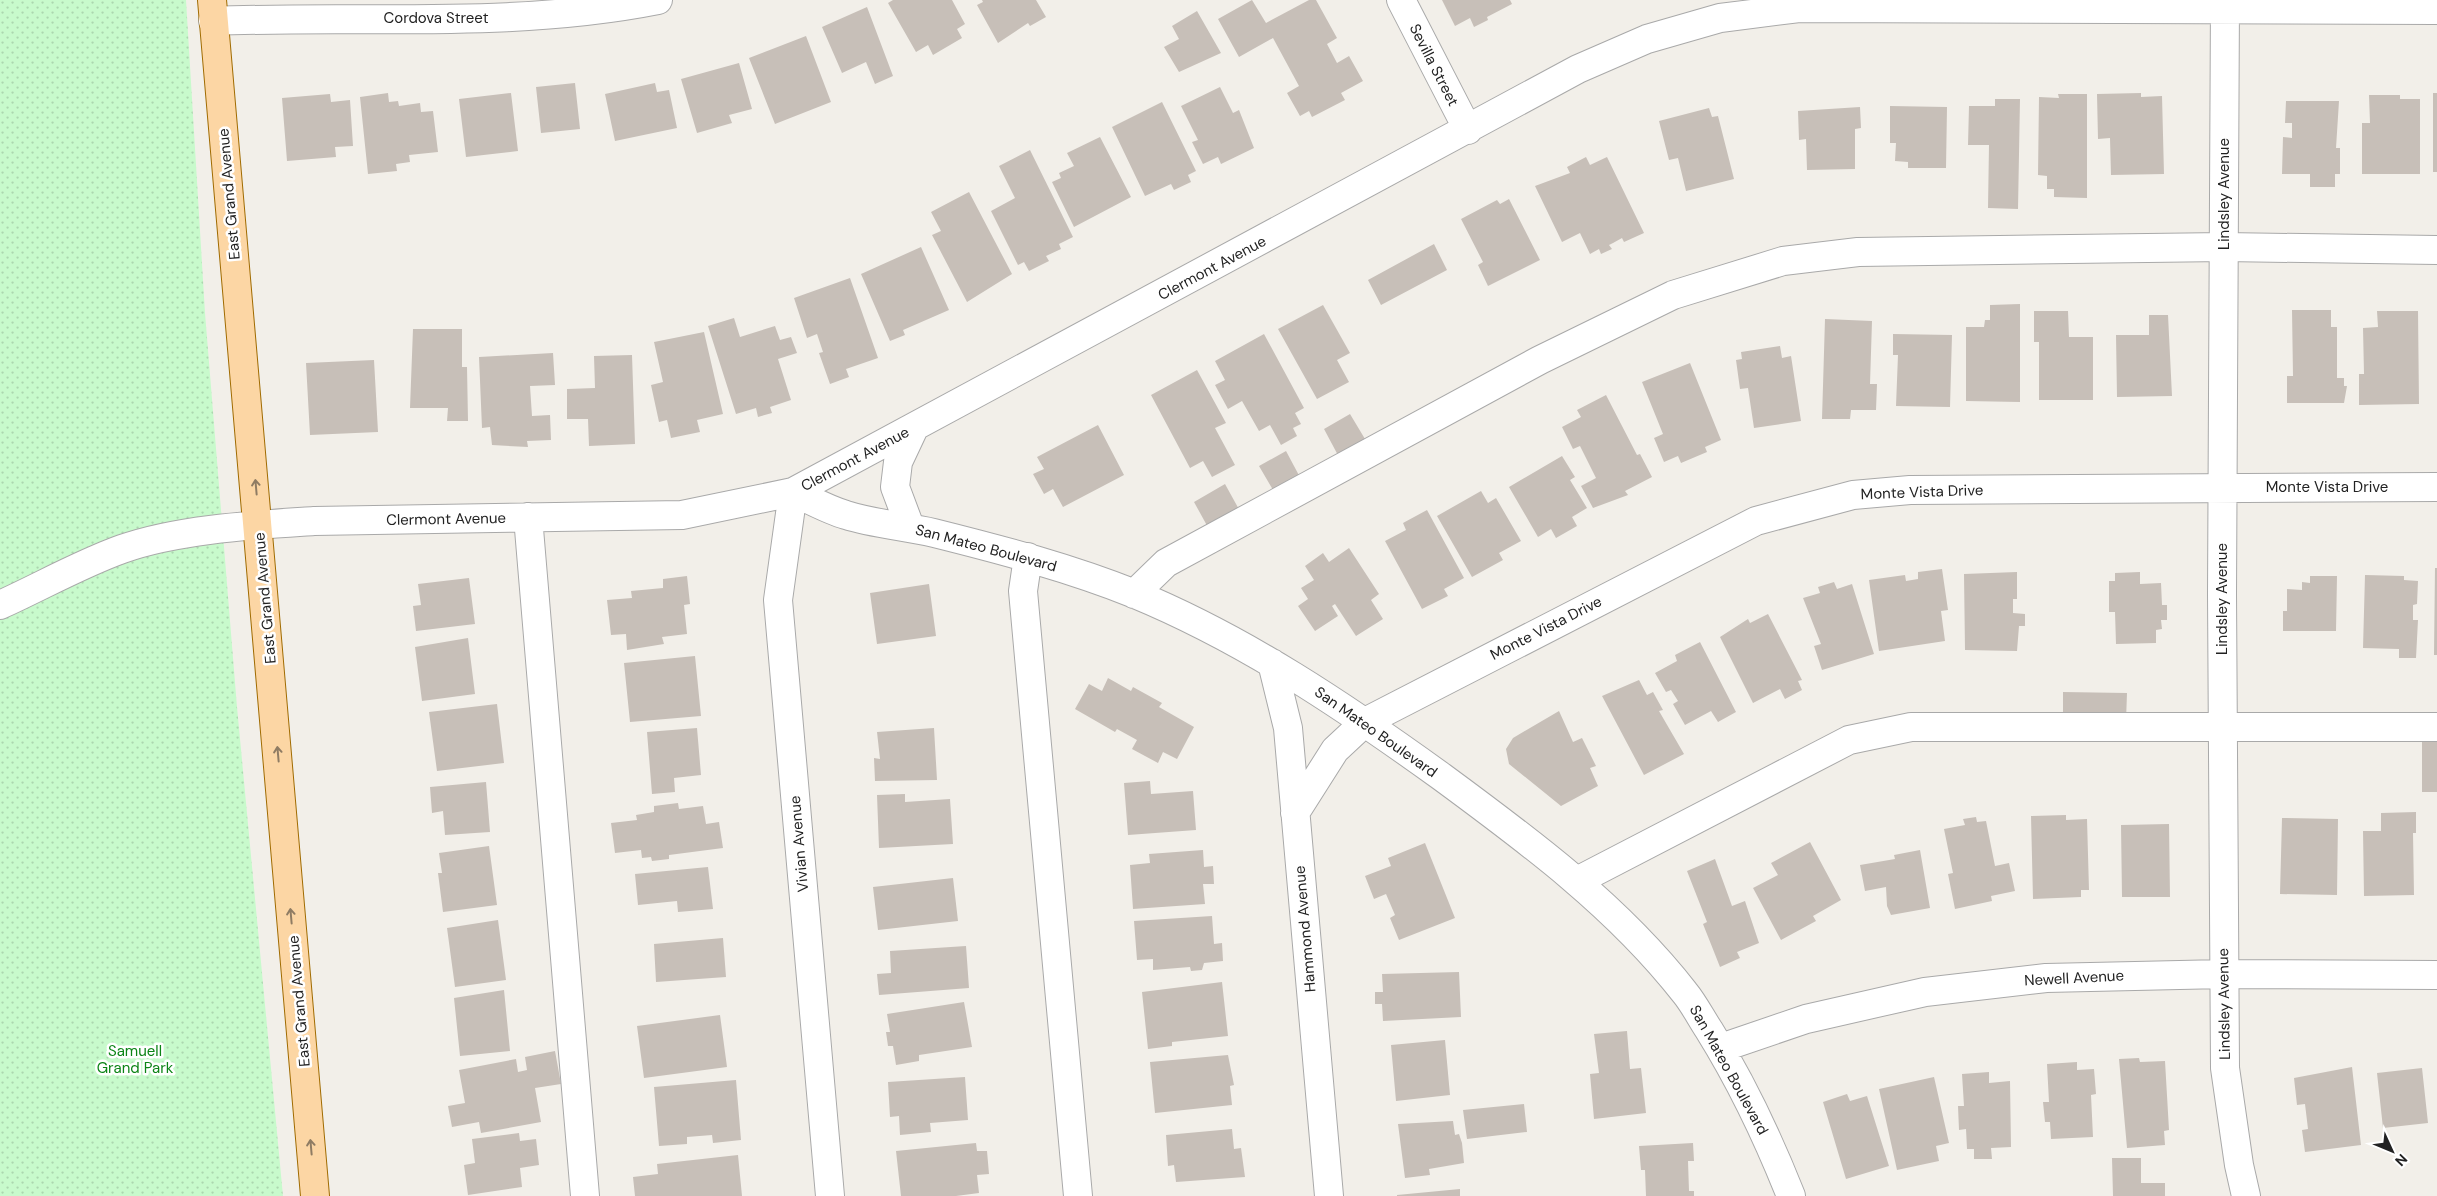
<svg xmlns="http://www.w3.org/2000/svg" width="2437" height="1196" font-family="'DM Sans',sans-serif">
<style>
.park{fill:url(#park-dots)}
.building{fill:#c7bfb8}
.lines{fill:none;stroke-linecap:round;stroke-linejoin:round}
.minor-casing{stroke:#a9a9a9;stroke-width:30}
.major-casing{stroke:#a06b00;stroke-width:30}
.minor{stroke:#fff;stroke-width:28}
.major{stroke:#fcd6a4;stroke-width:28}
.oneway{stroke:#8f7c63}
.labels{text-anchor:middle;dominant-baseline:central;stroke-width:5;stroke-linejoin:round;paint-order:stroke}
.street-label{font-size:15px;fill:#222;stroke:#fff}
.park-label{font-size:15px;fill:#0c8416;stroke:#fff}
</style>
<defs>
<pattern id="park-dots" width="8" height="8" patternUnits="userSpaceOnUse" patternTransform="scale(1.25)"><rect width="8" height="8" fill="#c8facc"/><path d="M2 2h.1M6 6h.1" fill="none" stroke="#acd6af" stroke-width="1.8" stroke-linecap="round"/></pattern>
</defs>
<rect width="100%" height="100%" fill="#f2efe9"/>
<path class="park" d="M 0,0 L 186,0 L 205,313 L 237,707 L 283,1196 L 0,1196 Z"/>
<path class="building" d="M 893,0 L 952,0 L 965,24 L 957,29 L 962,38 L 933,55 L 928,45 L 916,52 L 888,3 Z
M 982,0 L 1036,0 L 1046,17 L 1030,26 L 1028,23 L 998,43 L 977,5 L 983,2 Z
M 1252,0 L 1266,23 L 1309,0 L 1316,0 L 1337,38 L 1327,44 L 1337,63 L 1349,56 L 1363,81 L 1341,93 L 1345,100 L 1312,117 L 1309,111 L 1300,116 L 1287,93 L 1299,86 L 1273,38 L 1239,57 L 1218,19 Z
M 1442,0 L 1510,0 L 1512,4 L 1487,17 L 1488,20 L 1474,27 L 1470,18 L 1455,26 Z
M 867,7 L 893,76 L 875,84 L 866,62 L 842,73 L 822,27 Z
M 1197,11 L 1221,53 L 1179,72 L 1164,47 L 1179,39 L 1172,26 Z
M 806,36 L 831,102 L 775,124 L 749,58 Z
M 739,63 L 752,109 L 729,115 L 732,123 L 697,133 L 681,79 Z
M 575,83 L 580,129 L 541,133 L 536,87 Z
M 655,83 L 657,92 L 669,90 L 677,128 L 615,141 L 605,94 Z
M 1220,87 L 1233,113 L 1239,110 L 1254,148 L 1221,164 L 1218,157 L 1203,164 L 1192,142 L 1198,140 L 1181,106 Z
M 388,93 L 389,102 L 398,101 L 399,106 L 420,103 L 421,112 L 433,111 L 438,152 L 409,155 L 410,162 L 396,164 L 397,171 L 368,174 L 360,97 Z
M 511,93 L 518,151 L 466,157 L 459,99 Z
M 2141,93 L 2141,97 L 2162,96 L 2164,174 L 2111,175 L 2110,138 L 2098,139 L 2097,94 Z
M 2433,93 L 2437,93 L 2437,172 L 2433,172 Z
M 330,94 L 331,102 L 350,100 L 353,146 L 335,147 L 336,157 L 287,161 L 282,98 Z
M 2058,94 L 2087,94 L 2087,198 L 2054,197 L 2054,189 L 2047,189 L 2047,176 L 2038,175 L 2039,97 L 2059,98 Z
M 2369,95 L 2400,95 L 2400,99 L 2420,99 L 2420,174 L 2362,174 L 2362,123 L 2370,123 Z
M 1995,99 L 2020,99 L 2018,209 L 1988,208 L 1989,145 L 1968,145 L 1969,106 L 1995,106 Z
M 2286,101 L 2339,101 L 2336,148 L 2340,148 L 2340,174 L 2335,174 L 2335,187 L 2310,187 L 2310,174 L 2282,174 L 2283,137 L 2292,138 L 2292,123 L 2285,123 Z
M 1162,102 L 1196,171 L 1188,175 L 1191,182 L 1174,190 L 1171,184 L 1145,196 L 1112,127 Z
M 1890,106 L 1947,107 L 1946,168 L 1908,168 L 1908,162 L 1895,161 L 1896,143 L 1890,143 Z
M 1860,107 L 1861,128 L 1855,129 L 1855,169 L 1807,170 L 1806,139 L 1799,140 L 1798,111 Z
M 1709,108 L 1712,117 L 1718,116 L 1734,179 L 1686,191 L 1678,158 L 1669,160 L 1659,121 Z
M 1100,137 L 1131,197 L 1074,227 L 1052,182 L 1061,178 L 1059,173 L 1074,166 L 1067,153 Z
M 1030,150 L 1073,237 L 1059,244 L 1061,249 L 1046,256 L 1049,261 L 1029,271 L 1024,262 L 1018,265 L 991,211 L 1015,198 L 999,166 Z
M 1586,157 L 1590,165 L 1607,157 L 1644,233 L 1624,242 L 1622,238 L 1613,243 L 1609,245 L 1612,249 L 1601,254 L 1599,249 L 1590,254 L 1580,233 L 1562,242 L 1535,186 L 1570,173 L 1567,167 Z
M 969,192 L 1012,274 L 967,302 L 932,235 L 941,231 L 931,212 Z
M 1509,199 L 1540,260 L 1488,286 L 1478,265 L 1483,262 L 1461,219 L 1497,200 L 1500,204 Z
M 1434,244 L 1447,270 L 1381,305 L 1368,280 Z
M 921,247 L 949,310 L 903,330 L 905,335 L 890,341 L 861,274 Z
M 850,278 L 878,358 L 846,369 L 849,377 L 830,384 L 819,353 L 823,352 L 817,334 L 807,338 L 794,298 Z
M 2020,304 L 2020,402 L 1966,401 L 1966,327 L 1984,327 L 1985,320 L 1990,320 L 1990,305 Z
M 1323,305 L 1350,353 L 1337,360 L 1349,382 L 1317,399 L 1278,329 Z
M 2292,310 L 2331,310 L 2331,327 L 2337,327 L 2337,378 L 2344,378 L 2344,386 L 2347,386 L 2344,403 L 2287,403 L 2287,376 L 2293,376 Z
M 2034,311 L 2068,311 L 2069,337 L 2093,337 L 2093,400 L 2039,400 L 2039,342 L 2034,342 Z
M 2377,311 L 2418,311 L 2419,404 L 2359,405 L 2359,374 L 2364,374 L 2363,328 L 2378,327 Z
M 2149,315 L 2168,315 L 2172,396 L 2117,397 L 2116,335 L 2149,335 Z
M 734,318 L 740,337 L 775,326 L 780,340 L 791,337 L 797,353 L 778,359 L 791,400 L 770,407 L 772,413 L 758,417 L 756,408 L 736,414 L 708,326 Z
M 1825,319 L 1872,321 L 1870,384 L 1877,384 L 1876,410 L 1851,410 L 1850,419 L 1822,419 Z
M 413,329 L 462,329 L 462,367 L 467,367 L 468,421 L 447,421 L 448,408 L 410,408 Z
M 704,332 L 723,414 L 697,420 L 700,432 L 671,438 L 667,420 L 659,422 L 651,385 L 663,382 L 654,342 Z
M 1264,334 L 1304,408 L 1295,413 L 1301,424 L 1293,428 L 1297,436 L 1281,445 L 1270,425 L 1259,431 L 1242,401 L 1228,409 L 1215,385 L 1225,380 L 1215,361 Z
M 1893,334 L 1952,335 L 1950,407 L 1896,406 L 1898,355 L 1893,355 Z
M 1780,346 L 1782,358 L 1791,356 L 1801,421 L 1754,428 L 1748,388 L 1740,389 L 1736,360 L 1742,359 L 1741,352 Z
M 553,353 L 555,385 L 530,386 L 532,416 L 550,415 L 551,440 L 527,441 L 528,447 L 492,445 L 490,427 L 482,428 L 479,357 Z
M 632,355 L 635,444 L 589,446 L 588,419 L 567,419 L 567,389 L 595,388 L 594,356 Z
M 374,360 L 378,432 L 310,435 L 306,363 Z
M 1690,363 L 1721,440 L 1705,447 L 1707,452 L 1681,463 L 1678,456 L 1664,462 L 1654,438 L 1663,434 L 1642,382 Z
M 1197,370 L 1226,423 L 1215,428 L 1235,465 L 1212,477 L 1203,461 L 1190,468 L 1151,395 Z
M 1606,395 L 1637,455 L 1640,454 L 1652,477 L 1625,491 L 1628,495 L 1593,508 L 1581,486 L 1596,478 L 1580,446 L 1573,449 L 1562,427 L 1581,417 L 1577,410 Z
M 1350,414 L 1368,444 L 1340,459 L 1324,429 Z
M 1098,425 L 1124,475 L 1063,507 L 1053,489 L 1044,494 L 1033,474 L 1044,469 L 1037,457 Z
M 1286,451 L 1302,481 L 1276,495 L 1259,466 Z
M 1562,456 L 1575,477 L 1570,480 L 1587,508 L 1572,517 L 1577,526 L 1556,538 L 1551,529 L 1538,537 L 1509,487 Z
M 1225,484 L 1241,513 L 1210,531 L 1194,502 Z
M 1481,491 L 1488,503 L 1496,498 L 1521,541 L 1499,553 L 1503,560 L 1472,577 L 1437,516 Z
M 1427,510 L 1464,578 L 1444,589 L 1448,596 L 1422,609 L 1385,541 L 1406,530 L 1403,523 Z
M 1349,548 L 1379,594 L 1371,600 L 1383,619 L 1356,636 L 1335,604 L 1332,606 L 1338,616 L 1315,631 L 1298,606 L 1308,599 L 1301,588 L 1314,580 L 1305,566 L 1323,553 L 1329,562 Z
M 2435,568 L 2437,568 L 2437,655 L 2434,655 Z
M 1942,569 L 1948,610 L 1941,611 L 1945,641 L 1879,651 L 1869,580 L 1905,575 L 1906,581 L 1918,579 L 1918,572 Z
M 2017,572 L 2017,599 L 2013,599 L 2013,613 L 2025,614 L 2025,626 L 2019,626 L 2017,651 L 1965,650 L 1964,574 Z
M 2140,572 L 2140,584 L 2161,583 L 2162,605 L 2167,605 L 2167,620 L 2161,620 L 2162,629 L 2156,630 L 2156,643 L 2116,644 L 2115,612 L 2109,612 L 2109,581 L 2115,581 L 2115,573 Z
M 2365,575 L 2404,576 L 2404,580 L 2418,581 L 2417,604 L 2413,605 L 2413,620 L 2418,620 L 2416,658 L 2399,658 L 2399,649 L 2363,648 Z
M 687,576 L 690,604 L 684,605 L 687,634 L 662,637 L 664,644 L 627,650 L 626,634 L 611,635 L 607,600 L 632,598 L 631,591 L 663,588 L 663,579 Z
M 2310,576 L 2337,576 L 2336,631 L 2283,631 L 2283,611 L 2287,611 L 2287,589 L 2302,590 L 2302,582 L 2310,583 Z
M 469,578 L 475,624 L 416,631 L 413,606 L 421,605 L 418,584 Z
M 1834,582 L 1837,589 L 1852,584 L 1874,654 L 1822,670 L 1814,646 L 1821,644 L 1803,598 L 1820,593 L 1818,587 Z
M 929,584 L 936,636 L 877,644 L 870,593 Z
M 1768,614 L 1802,680 L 1798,681 L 1802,690 L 1785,699 L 1780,689 L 1753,703 L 1720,637 L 1748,619 L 1750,623 Z
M 468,638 L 475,694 L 422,701 L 415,647 Z
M 1700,642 L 1736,712 L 1718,722 L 1711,711 L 1685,725 L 1673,704 L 1678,701 L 1671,690 L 1666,692 L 1655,673 L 1677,661 L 1675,655 Z
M 695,656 L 701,716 L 630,722 L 624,663 Z
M 1108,678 L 1131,691 L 1133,687 L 1162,703 L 1159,707 L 1194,727 L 1177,759 L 1163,752 L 1158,763 L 1132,749 L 1137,740 L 1117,729 L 1115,732 L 1075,709 L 1089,684 L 1102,691 Z
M 1639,680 L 1647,695 L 1653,692 L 1663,710 L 1659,711 L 1684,754 L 1644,775 L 1602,696 Z
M 2063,692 L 2127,693 L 2126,721 L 2063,720 Z
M 497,704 L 504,763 L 437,771 L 429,712 Z
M 1559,711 L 1573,742 L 1582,738 L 1596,766 L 1590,768 L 1598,786 L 1561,806 L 1509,764 L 1506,749 L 1513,738 Z
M 697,728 L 701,775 L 674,778 L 675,792 L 652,794 L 647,732 Z
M 934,728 L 937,780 L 875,781 L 874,758 L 880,759 L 877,732 Z
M 2422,740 L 2437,740 L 2437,792 L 2422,792 Z
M 1150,781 L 1151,794 L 1193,791 L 1196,830 L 1128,835 L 1124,783 Z
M 486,782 L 490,832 L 445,835 L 443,811 L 432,813 L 430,787 Z
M 905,794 L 905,802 L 950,799 L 953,844 L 879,848 L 877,795 Z
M 678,803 L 679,809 L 703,806 L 706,824 L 719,822 L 723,848 L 669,855 L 669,859 L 652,861 L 651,857 L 642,858 L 641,850 L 615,853 L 611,823 L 637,820 L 636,815 L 654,812 L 654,806 Z
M 2416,812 L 2416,833 L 2413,833 L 2414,895 L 2364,896 L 2363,831 L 2381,831 L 2381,813 Z
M 2066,815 L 2066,820 L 2087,819 L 2089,890 L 2081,890 L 2081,897 L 2033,899 L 2031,816 Z
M 1976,817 L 1977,822 L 1986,821 L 1995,866 L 2009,863 L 2015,891 L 1991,896 L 1992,901 L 1955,909 L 1948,874 L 1953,873 L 1944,829 L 1965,825 L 1963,819 Z
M 2282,818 L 2338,819 L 2337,895 L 2280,894 Z
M 2169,824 L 2170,897 L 2122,897 L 2121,825 Z
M 1810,842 L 1841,900 L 1813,916 L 1816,921 L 1781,940 L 1753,888 L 1778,875 L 1771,863 Z
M 1425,843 L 1455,918 L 1399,940 L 1390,918 L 1395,915 L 1386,894 L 1374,899 L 1365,876 L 1391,866 L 1388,858 Z
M 489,846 L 497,905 L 443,912 L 438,873 L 442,873 L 439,853 Z
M 1203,850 L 1204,867 L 1213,866 L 1214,884 L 1203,884 L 1205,904 L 1133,909 L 1130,865 L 1150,863 L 1149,854 Z
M 1920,850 L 1930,908 L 1891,915 L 1887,906 L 1886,887 L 1865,891 L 1860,865 L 1895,859 L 1894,855 Z
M 1715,859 L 1732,906 L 1745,901 L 1759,943 L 1737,952 L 1740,958 L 1720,967 L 1703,924 L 1707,922 L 1687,871 Z
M 708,867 L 713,909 L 678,912 L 677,901 L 638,905 L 635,874 Z
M 953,878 L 958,921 L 878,930 L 873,887 Z
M 1212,916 L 1214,944 L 1222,943 L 1223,961 L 1204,963 L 1202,970 L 1191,971 L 1190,967 L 1153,970 L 1153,959 L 1137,960 L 1134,921 Z
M 498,920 L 506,980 L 455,987 L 447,928 Z
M 723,938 L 726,977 L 656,982 L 654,944 Z
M 966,946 L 969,988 L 879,995 L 877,974 L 891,973 L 890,951 Z
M 1459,972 L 1461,1017 L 1383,1021 L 1382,1004 L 1375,1004 L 1375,992 L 1383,992 L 1382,974 Z
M 1222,982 L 1228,1036 L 1172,1042 L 1172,1046 L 1148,1049 L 1142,992 Z
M 504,990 L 510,1051 L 460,1056 L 454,998 Z
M 964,1002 L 972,1047 L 919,1055 L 919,1061 L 896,1065 L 893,1046 L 888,1046 L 886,1032 L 890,1032 L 887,1014 Z
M 720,1015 L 727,1067 L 644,1078 L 637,1026 Z
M 1627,1031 L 1630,1069 L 1641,1068 L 1646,1113 L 1594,1119 L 1590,1074 L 1599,1073 L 1594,1034 Z
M 1445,1040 L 1450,1095 L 1396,1101 L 1391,1045 Z
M 555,1051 L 561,1084 L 535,1088 L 541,1122 L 481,1133 L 479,1122 L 452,1127 L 448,1106 L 465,1103 L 459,1070 L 516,1059 L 518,1072 L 527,1070 L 525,1057 Z
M 1228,1055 L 1234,1085 L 1230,1086 L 1232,1105 L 1155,1113 L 1150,1062 Z
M 2139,1058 L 2140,1062 L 2165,1061 L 2169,1130 L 2164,1131 L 2165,1145 L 2127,1148 L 2119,1059 Z
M 2077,1062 L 2077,1070 L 2094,1069 L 2096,1094 L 2091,1095 L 2093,1137 L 2051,1139 L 2050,1122 L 2045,1122 L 2043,1102 L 2049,1102 L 2047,1064 Z
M 2352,1067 L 2361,1145 L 2305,1152 L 2302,1130 L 2308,1129 L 2305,1104 L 2297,1105 L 2294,1078 Z
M 2422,1068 L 2428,1123 L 2383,1128 L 2377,1073 Z
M 1989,1072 L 1989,1083 L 2010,1081 L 2011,1147 L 1991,1148 L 1992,1159 L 1974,1159 L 1974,1149 L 1967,1149 L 1966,1129 L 1959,1130 L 1958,1106 L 1964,1106 L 1962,1074 Z
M 965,1077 L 968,1120 L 930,1123 L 931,1132 L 900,1135 L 899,1116 L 890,1117 L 888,1082 Z
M 1934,1077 L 1949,1143 L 1936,1146 L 1939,1161 L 1897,1170 L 1879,1089 Z
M 736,1080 L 741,1140 L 713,1143 L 712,1135 L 687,1137 L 687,1144 L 659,1146 L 654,1087 Z
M 1847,1094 L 1850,1101 L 1867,1096 L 1889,1166 L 1846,1179 L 1823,1102 Z
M 1524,1104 L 1527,1132 L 1467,1139 L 1463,1110 Z
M 1453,1121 L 1455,1135 L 1459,1134 L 1462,1143 L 1464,1163 L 1429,1169 L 1430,1175 L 1405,1178 L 1398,1124 Z
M 1232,1129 L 1234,1149 L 1241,1148 L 1245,1177 L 1176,1182 L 1174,1165 L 1168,1166 L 1166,1135 Z
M 519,1133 L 520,1141 L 536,1139 L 539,1165 L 520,1168 L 522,1187 L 468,1195 L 464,1165 L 475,1163 L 472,1139 Z
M 976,1143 L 977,1151 L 987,1151 L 989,1174 L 977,1175 L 979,1193 L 956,1196 L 901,1196 L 896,1151 Z
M 1693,1143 L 1694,1161 L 1688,1161 L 1689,1191 L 1694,1191 L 1694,1196 L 1646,1196 L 1645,1170 L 1641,1170 L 1639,1146 Z
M 738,1155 L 742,1196 L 635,1196 L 633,1177 L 658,1174 L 657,1164 Z
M 2112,1158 L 2141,1158 L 2141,1183 L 2165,1183 L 2165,1196 L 2113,1196 Z
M 1460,1189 L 1460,1196 L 1397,1196 L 1397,1195 Z"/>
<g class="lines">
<defs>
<path id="minor" d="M 1401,0 L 1468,130
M 2225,0 L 2222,594 L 2225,1068 L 2239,1165 L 2246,1196
M 213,21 C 361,15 512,29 658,0
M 528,517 L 585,1196
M 910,527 L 895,487 L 898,462 L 914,428
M 1028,557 L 1023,591 L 1078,1196
M 1134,594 L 1166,563 L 1540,360 L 1673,295 L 1783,261 L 1858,252 L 2224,247 L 2437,250
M 0,605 C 40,587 80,564 122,549 C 178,529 255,525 314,521 L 682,515 L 793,492 L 1578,69 L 1647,39 L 1720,18 L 1799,8 L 2437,10
M 1272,663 L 1288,728 L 1329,1196
M 1295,813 L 1335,750 L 1365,722 L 1756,521 L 1853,495 L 1910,490 L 2437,487
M 1577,881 L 1849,740 L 1911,727 L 2437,727
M 1721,1048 L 1806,1019 L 1925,992 L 2046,978 L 2224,974 L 2437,975
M 830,1196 L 778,600 L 793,492 C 811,500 828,510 846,515 C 874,524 905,526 934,533 C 1002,550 1070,568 1135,594 C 1246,640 1345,707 1442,777 C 1529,841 1618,907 1685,993 C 1694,1004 1701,1018 1709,1030 C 1742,1083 1768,1138 1791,1196"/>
<path id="major" d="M 212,0 L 315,1196"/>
</defs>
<use href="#minor" class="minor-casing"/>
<use href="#major" class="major-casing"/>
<use href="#minor" class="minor"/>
<use href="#major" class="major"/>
</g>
<defs><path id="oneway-shaft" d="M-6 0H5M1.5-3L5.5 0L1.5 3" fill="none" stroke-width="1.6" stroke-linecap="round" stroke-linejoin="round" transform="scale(1.25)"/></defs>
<g class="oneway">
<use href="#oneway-shaft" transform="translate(256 487) rotate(-95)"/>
<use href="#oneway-shaft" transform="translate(278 754) rotate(-95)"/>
<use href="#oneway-shaft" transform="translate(291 916) rotate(-95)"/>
<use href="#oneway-shaft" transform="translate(311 1147) rotate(-95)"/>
</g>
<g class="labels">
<g class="street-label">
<text x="436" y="18">Cordova Street</text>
<text transform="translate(1434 65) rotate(63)">Sevilla Street</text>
<text transform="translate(229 194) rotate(-95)">East Grand Avenue</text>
<text transform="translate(2224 194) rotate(-90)">Lindsley Avenue</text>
<text transform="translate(1212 268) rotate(-28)">Clermont Avenue</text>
<text transform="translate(855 459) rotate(-28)">Clermont Avenue</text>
<text x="2327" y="487">Monte Vista Drive</text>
<text transform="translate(1922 492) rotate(-2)">Monte Vista Drive</text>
<text transform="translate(446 519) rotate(-1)">Clermont Avenue</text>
<text transform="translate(986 548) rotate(15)">San Mateo Boulevard</text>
<text transform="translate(265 598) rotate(-95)">East Grand Avenue</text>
<text transform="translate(2222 599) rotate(-90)">Lindsley Avenue</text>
<text transform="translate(1546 628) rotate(-27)">Monte Vista Drive</text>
<text transform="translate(1376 732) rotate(35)">San Mateo Boulevard</text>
<text transform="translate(799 844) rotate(-95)">Vivian Avenue</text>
<text transform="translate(1305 929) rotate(-95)">Hammond Avenue</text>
<text transform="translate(2074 978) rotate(-3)">Newell Avenue</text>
<text transform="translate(299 1001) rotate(-95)">East Grand Avenue</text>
<text transform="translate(2224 1004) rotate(-91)">Lindsley Avenue</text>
<text transform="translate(1729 1070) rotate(61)">San Mateo Boulevard</text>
</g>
<g class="park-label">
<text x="135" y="1051">Samuell<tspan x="135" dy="17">Grand Park</tspan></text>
</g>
</g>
<g transform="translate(2392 1151) rotate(134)" stroke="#ffffff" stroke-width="4" paint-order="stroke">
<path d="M0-4L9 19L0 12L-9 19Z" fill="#222222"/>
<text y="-8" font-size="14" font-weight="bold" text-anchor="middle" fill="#222222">N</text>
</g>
</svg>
